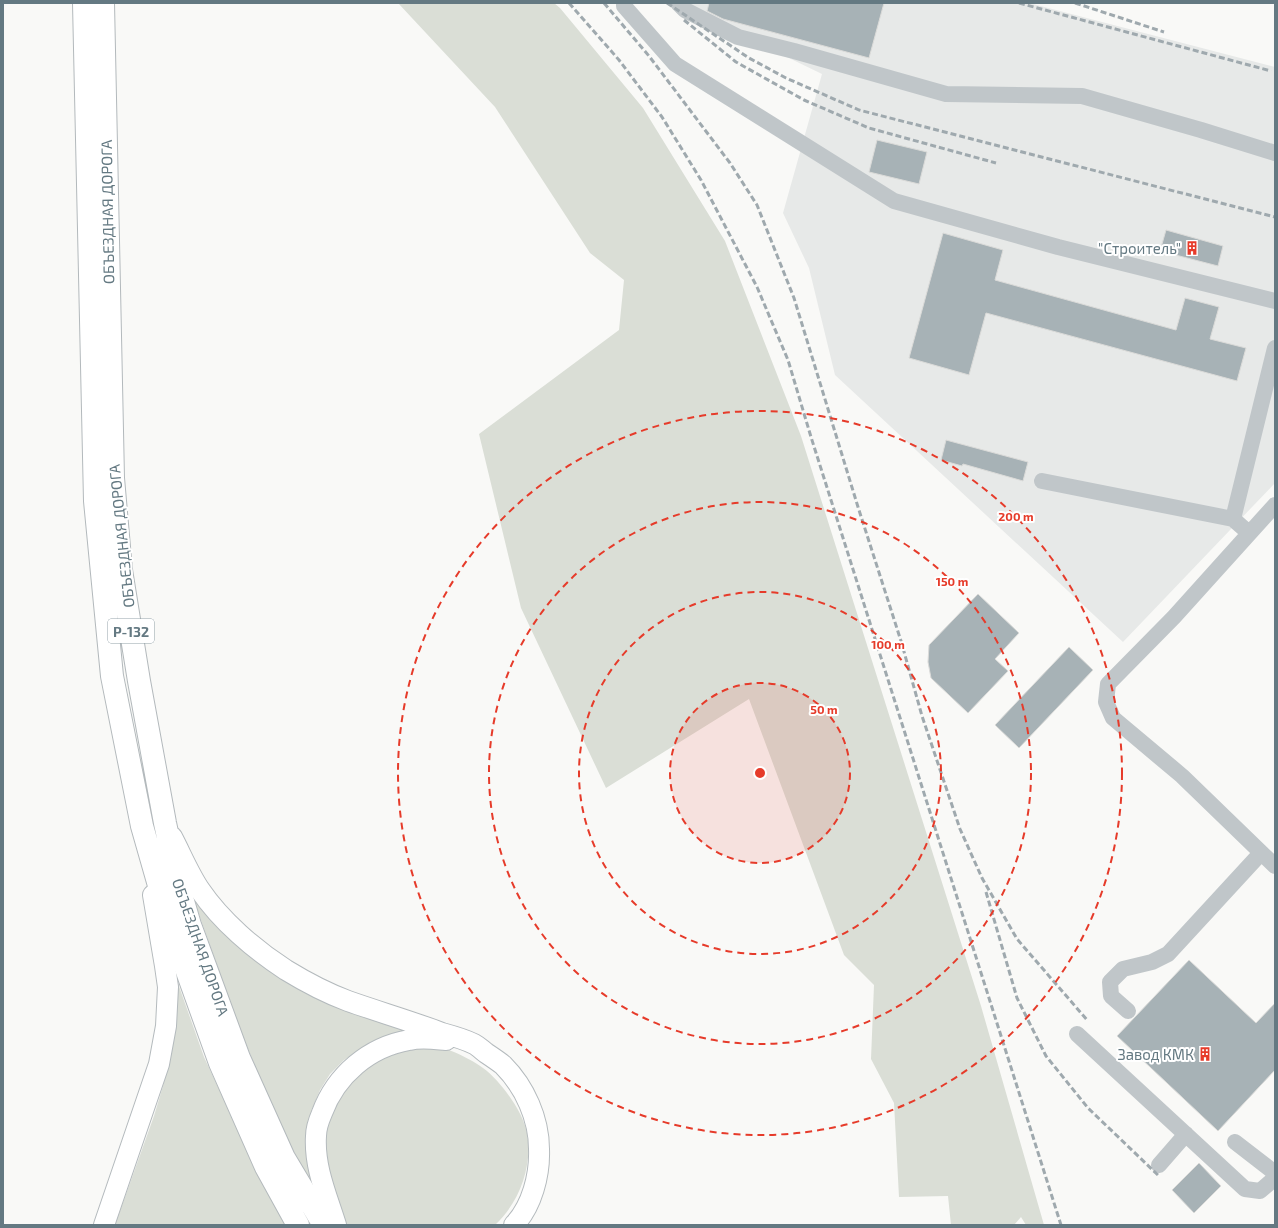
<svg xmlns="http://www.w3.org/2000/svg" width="1278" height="1228" font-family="'Exo 2',sans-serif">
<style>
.built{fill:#e7e9e8}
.green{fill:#daded6}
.building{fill:#a7b2b6;stroke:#dbdbd9}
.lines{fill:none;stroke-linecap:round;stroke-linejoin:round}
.major-casing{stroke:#b4babd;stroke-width:22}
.highway-casing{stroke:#b3b9bc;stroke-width:24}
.minor{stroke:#c0c6c9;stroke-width:16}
.major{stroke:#fff;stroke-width:20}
.highway{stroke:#fff;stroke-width:22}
.rail{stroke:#9fa9ae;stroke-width:3;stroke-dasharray:6 3;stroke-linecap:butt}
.ring{fill:none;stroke:#e63b2a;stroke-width:2;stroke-dasharray:7 5}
.labels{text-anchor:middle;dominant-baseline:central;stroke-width:4;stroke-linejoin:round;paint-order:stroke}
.shield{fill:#fff;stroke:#92a1a8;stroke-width:1}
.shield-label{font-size:14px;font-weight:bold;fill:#647982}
.street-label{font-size:15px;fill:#647982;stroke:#fff}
.poi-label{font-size:15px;fill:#647982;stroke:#fff;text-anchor:end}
.centre{fill:#e63b2a;stroke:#fff;stroke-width:2}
.ring-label{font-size:12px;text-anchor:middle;font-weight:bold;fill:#e63b2a;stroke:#fff;stroke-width:4;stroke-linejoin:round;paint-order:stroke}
</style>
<rect width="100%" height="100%" fill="#f9f9f7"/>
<path class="built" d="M 684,3 L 1029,3 L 1275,67 L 1275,483 L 1123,642 L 835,375 L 809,268 L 783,213 L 822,74 L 692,11 Z"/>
<path class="green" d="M 398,3 L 554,3 L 560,8 L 643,108 L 725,241 L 801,436 L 981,1006 L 1044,1225 L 1026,1225 L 1021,1217 L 1014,1225 L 951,1225 L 948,1196 L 899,1197 L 894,1103 L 871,1059 L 874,985 L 844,955 L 749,699 L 606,788 L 521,608 L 479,434 L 619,330 L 624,280 L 590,253 L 495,107 Z
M 190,889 L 277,975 L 300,990 L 320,999 L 410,1030 L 358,1051 L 344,1060 L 330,1074 L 320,1090 L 313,1107 L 308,1127 L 327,1218 L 277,1121 L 238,1024 Z
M 175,975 L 204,1057 L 261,1180 L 285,1225 L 115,1225 L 154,1116 L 163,1086 L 171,1052 L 175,1023 Z
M 408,1048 C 423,1048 440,1046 454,1052 C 463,1056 475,1062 483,1068 C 501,1081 523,1112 527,1133 C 533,1166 519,1203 495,1225 L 344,1225 L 327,1165 L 325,1134 L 333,1107 L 362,1067 Z"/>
<path class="building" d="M 709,3 L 884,3 L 869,58 L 723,19 L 707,11 Z
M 877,140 L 927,152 L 919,184 L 869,172 Z
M 1166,230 L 1223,246 L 1218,266 L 1160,251 Z
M 943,233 L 1003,250 L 995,280 L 1176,330 L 1185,298 L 1219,307 L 1210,339 L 1246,348 L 1237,381 L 986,313 L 969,375 L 909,358 Z
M 946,440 L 1028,462 L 1023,481 L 963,464 L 962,466 L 941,460 Z
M 978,594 L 1019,633 L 995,659 L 1008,671 L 968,713 L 931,678 L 928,662 L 929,645 Z
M 1069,647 L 1093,670 L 1019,748 L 995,725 Z
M 1189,960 L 1256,1023 L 1275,1003 L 1275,1070 L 1218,1131 L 1117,1036 Z
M 1199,1163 L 1221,1186 L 1194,1213 L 1172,1190 Z"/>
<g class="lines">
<defs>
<path id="major" d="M 172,837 C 181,854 189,874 200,890 C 221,921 255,950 286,970 C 304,981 329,994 348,1001 C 379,1012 411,1021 442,1033 C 453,1036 464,1039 474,1044 C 478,1046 482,1050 486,1053 C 492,1057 498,1061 503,1065 C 525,1087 539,1119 539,1149 C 540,1175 532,1206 514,1225
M 104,1225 L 159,1064 L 166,1026 L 168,987 L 165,966 L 153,895
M 336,1225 C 327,1196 314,1167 316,1136 C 316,1129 319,1120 322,1113 C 336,1075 369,1047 409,1040 C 421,1037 434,1039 446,1040"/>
<path id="highway" d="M 84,3 L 95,501 L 112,676 L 142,826 L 170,924 L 220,1063 L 266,1167 L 298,1225
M 103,3 L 113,478 L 121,570 L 139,681 L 165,823 L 178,884 L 190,925 L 239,1058 L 284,1158 L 324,1225"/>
</defs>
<use href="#major" class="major-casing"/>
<use href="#highway" class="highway-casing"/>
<path class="minor" d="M 624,3 L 624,6 L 675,64 L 894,201 L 1058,247 L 1275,301
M 678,3 L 685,10 L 738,37 L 794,51 L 946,94 L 1082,96 L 1201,130 L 1275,153
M 1042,481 L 1233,519
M 1275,505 L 1174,617 L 1108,684 L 1106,702 L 1113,718 L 1182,776 L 1275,866
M 1249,533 L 1233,519 L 1275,348
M 1128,1011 L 1111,996 L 1110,982 L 1123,969 L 1152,962 L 1168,954 L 1261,853
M 1077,1034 L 1245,1189 L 1260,1191 L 1275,1178
M 1235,1142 L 1275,1173
M 1159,1165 L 1186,1134"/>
<use href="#major" class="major"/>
<use href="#highway" class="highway"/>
<path class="rail" d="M 569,3 L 619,60 L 662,117 L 701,180 L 757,287 L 788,360 L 811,437 L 1061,1225
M 604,3 L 649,56 L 730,163 L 757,205 L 794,298 L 858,507 L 901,641 L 922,716 L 960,829 L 982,878 L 1017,939 L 1088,1021
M 667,3 L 749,58 L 786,78 L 859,110 L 1275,217
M 1019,3 L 1271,71
M 1075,3 L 1164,32
M 684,20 L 736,62 L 804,100 L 869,128 L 996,163
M 986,892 L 1017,998 L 1046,1056 L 1088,1108 L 1160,1177"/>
</g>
<circle cx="760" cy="773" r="90" fill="#e63b2a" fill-opacity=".12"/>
<g class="ring">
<circle cx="760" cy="773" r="90"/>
<circle cx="760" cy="773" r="181"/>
<circle cx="760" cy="773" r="271"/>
<circle cx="760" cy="773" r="362"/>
</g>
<defs>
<symbol id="building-bare" viewBox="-9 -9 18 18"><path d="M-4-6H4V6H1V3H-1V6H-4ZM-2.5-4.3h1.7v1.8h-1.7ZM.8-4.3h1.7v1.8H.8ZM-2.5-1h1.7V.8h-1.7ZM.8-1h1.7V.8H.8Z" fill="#e63b2a" stroke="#fff" stroke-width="2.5" paint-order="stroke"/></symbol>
</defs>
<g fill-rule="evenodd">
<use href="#building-bare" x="1182" y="238" width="20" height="20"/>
<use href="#building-bare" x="1195" y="1044" width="20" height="20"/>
</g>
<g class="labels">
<rect class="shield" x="108" y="619" width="46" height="24" rx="3"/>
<g class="shield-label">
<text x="131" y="631">Р-132</text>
</g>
<g class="street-label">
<text transform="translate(107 212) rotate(-91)">ОБЪЕЗДНАЯ ДОРОГА</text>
<text transform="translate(121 536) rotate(-96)">ОБЪЕЗДНАЯ ДОРОГА</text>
<text transform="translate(201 947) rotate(71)">ОБЪЕЗДНАЯ ДОРОГА</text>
</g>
<g class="poi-label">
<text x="1181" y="248">"Строитель"</text>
<text x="1194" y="1054">Завод КМК</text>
</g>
</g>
<circle cx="760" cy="773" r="6" class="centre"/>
<g class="ring-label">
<text x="1016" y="521">200 m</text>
<text x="952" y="586">150 m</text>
<text x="888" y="649">100 m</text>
<text x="824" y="714">50 m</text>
</g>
<rect width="1278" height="1228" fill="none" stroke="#647982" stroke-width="8"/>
</svg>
